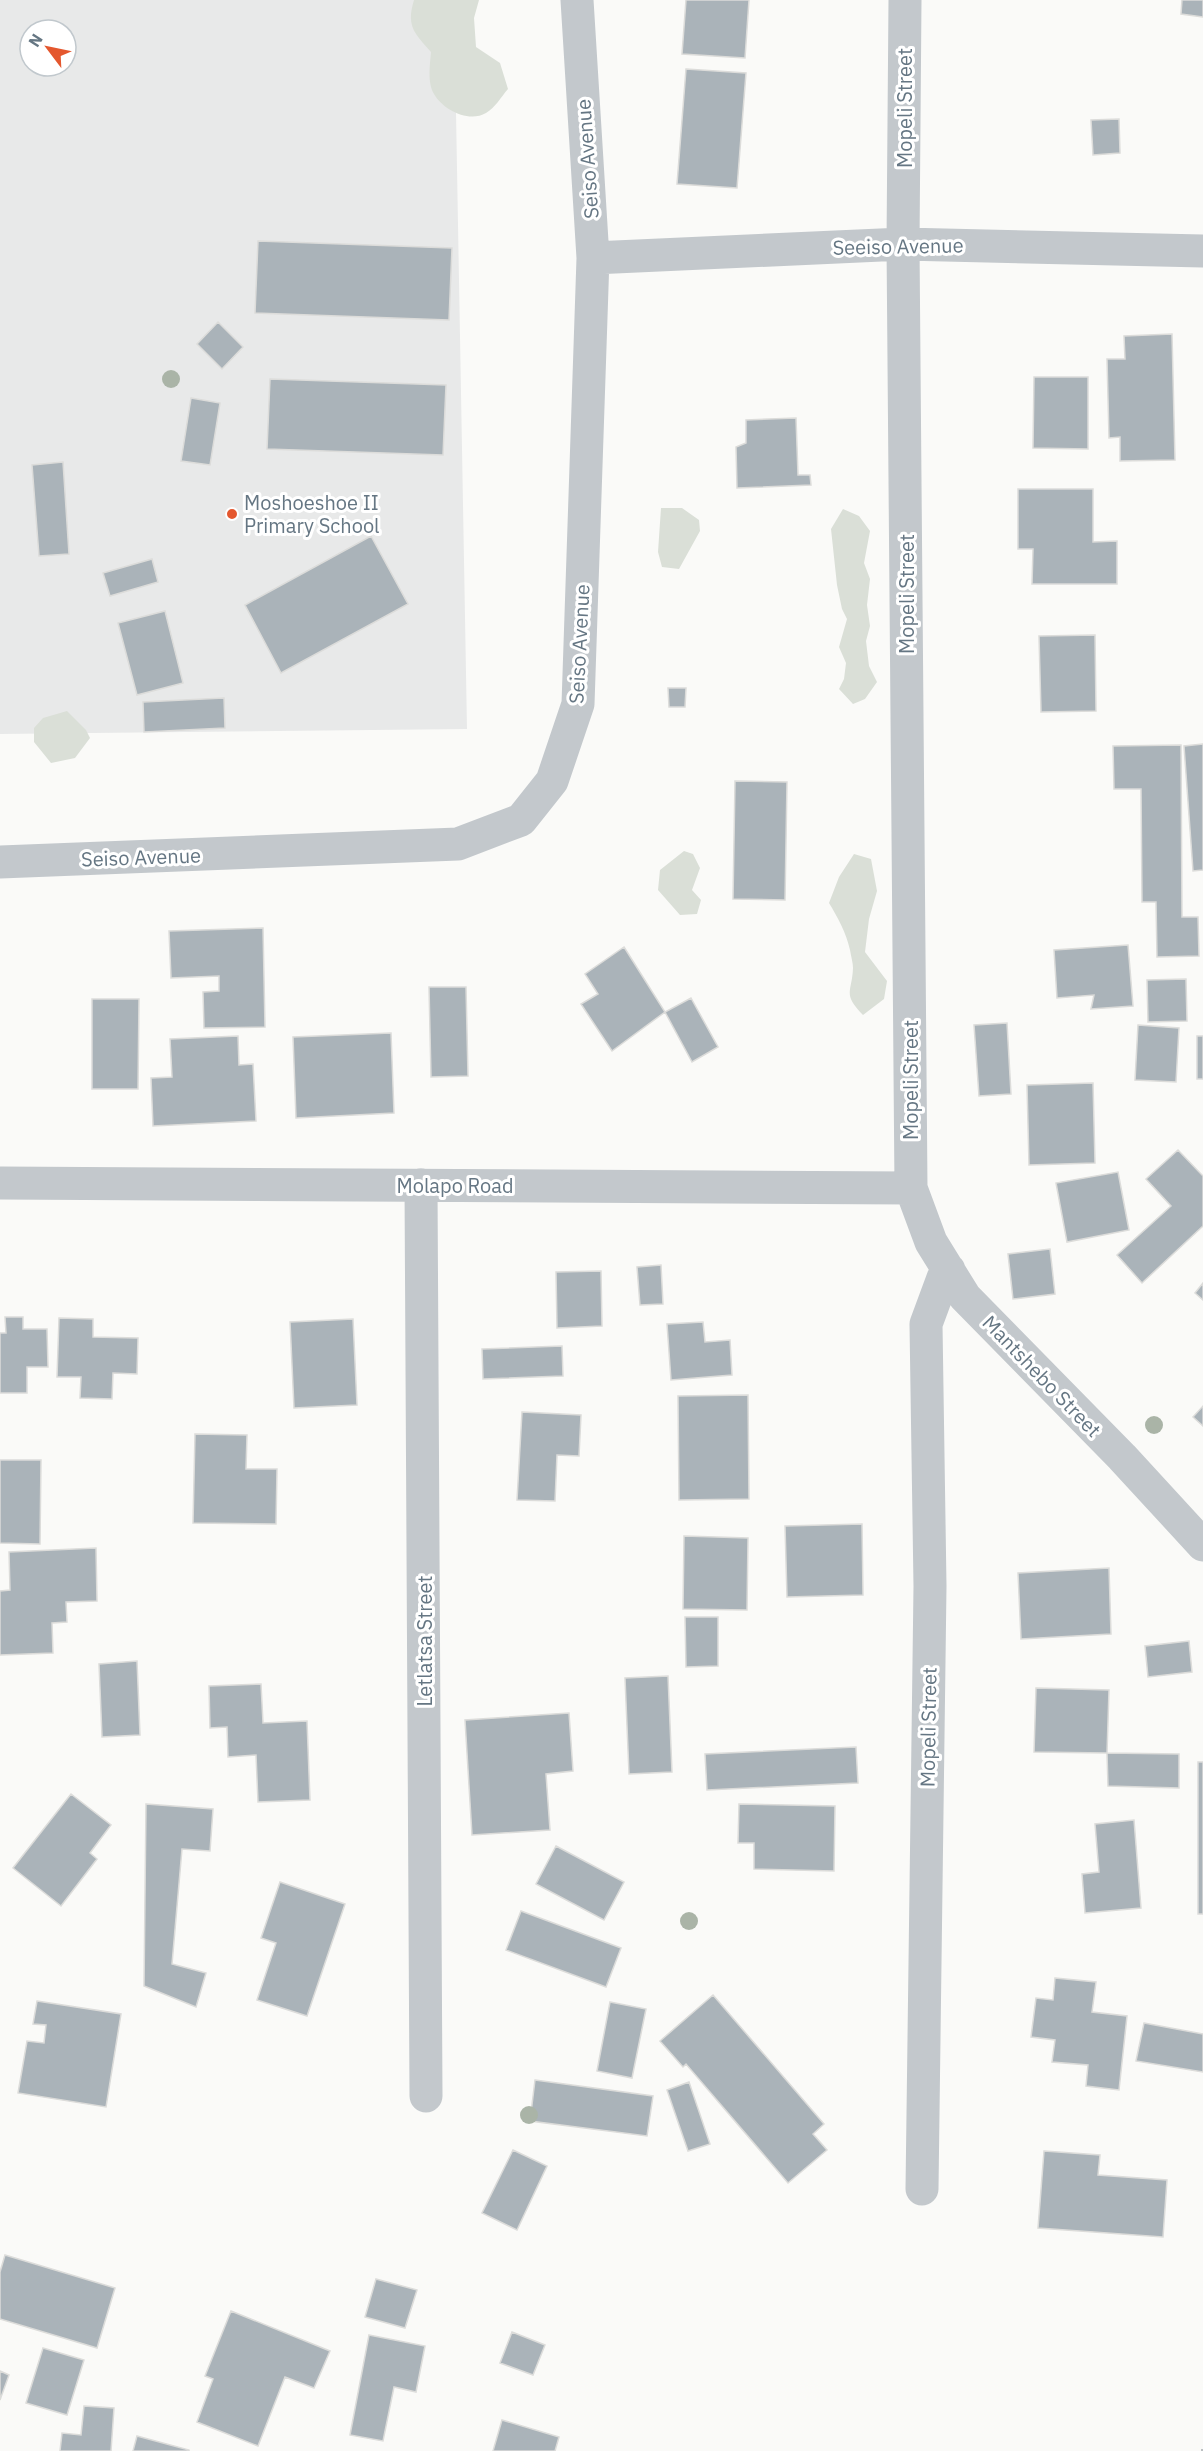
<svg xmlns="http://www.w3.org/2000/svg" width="1203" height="2451" font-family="'IBM Plex Sans',sans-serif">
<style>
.built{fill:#e8e9e9;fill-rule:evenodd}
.green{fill:#dadfd7}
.building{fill:#aab3b9;stroke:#dcdcda;stroke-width:1.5}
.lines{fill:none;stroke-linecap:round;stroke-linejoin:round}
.path{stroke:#bbbfc2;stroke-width:4;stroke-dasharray:3 3;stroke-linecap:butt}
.minor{stroke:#c3c8cc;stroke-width:33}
.tree{fill:#aab4a7}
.poi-dot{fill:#e4572e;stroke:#fff;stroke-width:2}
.labels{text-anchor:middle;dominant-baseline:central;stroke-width:6;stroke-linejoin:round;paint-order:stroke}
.street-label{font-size:20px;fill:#657683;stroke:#fff}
.poi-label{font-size:20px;fill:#657683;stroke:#fff;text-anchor:start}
</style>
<rect width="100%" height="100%" fill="#fafaf8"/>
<path class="built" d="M 0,0 L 454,0 L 467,729 L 0,734 ZM 30,30 L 66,30 L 66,66 L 30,66 Z"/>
<path class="green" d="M 414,0 L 479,0 L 474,18 L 476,47 L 500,63 L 508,89 C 501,97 495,108 486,113 C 469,123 443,110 434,94 C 427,82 430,65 431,52 C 414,33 406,26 414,0 Z
M 661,508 L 682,508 L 699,520 L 700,531 L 679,569 L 662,567 L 658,552 Z
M 843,509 L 859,516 L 870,531 L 864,563 L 870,579 L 867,605 L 870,626 L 866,641 L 869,666 L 877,682 L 865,699 L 853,704 L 839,689 L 844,679 L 846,663 L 839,647 L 847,619 L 842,609 L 837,585 L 831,529 Z
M 67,711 L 86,730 L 90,738 L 75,758 L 51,763 L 34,742 L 34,728 L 43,718 Z
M 684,851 L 693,854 L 700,868 L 692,890 L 701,900 L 697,914 L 680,915 L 658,890 L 660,870 Z
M 854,854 L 871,859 L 877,891 L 869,919 L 865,952 L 887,981 L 884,999 L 863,1015 C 842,993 852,993 853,968 C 853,963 851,956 850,950 C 846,932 838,918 829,903 L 839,877 Z"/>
<path class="building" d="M 686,0 L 749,0 L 745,58 L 682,54 Z
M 1182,0 L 1203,0 L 1203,17 L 1181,14 Z
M 686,69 L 746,73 L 737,188 L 677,184 Z
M 1119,119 L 1120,153 L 1093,155 L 1091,120 Z
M 258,241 L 452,248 L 449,320 L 255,313 Z
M 218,322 L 243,347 L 222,369 L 197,344 Z
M 1172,334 L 1175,460 L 1120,461 L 1120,437 L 1109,438 L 1107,359 L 1125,359 L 1124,336 Z
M 1034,377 L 1088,377 L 1088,449 L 1033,448 Z
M 270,379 L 446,385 L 443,455 L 267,449 Z
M 191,398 L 220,403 L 210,465 L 181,461 Z
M 796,418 L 798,475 L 810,475 L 811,485 L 737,488 L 736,447 L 746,443 L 746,420 Z
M 63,462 L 69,554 L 39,556 L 32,465 Z
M 1018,489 L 1093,489 L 1093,542 L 1117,541 L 1117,584 L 1032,584 L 1033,549 L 1018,549 Z
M 371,536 L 408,604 L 281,673 L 245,605 Z
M 152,559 L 158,582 L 110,596 L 103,573 Z
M 165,611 L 183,683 L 137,695 L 118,623 Z
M 1095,635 L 1096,711 L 1041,712 L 1039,636 Z
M 668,688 L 686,688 L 685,707 L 669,707 Z
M 224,698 L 225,728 L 144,732 L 143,702 Z
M 1203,744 L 1203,870 L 1193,871 L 1184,746 Z
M 1181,745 L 1182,917 L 1198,917 L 1199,956 L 1157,957 L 1156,902 L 1142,902 L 1141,789 L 1114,789 L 1113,746 Z
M 735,781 L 787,782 L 785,900 L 733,899 Z
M 263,928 L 265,1027 L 204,1028 L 203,992 L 219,991 L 219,976 L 171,978 L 169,931 Z
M 1128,945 L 1133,1006 L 1091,1009 L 1094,995 L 1057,998 L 1054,950 Z
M 624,947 L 665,1012 L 612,1051 L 581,1004 L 598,994 L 585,974 Z
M 1186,979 L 1187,1021 L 1148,1022 L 1147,980 Z
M 429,987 L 466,987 L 468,1076 L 431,1077 Z
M 691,998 L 718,1047 L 692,1062 L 665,1012 Z
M 92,999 L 139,999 L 138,1089 L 92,1089 Z
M 1007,1023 L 1011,1094 L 979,1096 L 974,1025 Z
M 1138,1025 L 1179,1028 L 1176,1082 L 1135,1080 Z
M 391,1033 L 394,1113 L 296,1118 L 293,1037 Z
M 238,1036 L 239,1065 L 253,1064 L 256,1121 L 153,1126 L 151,1078 L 172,1077 L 170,1039 Z
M 1197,1036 L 1203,1036 L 1203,1079 L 1197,1079 Z
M 1093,1083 L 1095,1163 L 1029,1165 L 1027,1085 Z
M 1178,1150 L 1203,1176 L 1203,1226 L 1142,1283 L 1117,1255 L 1171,1206 L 1146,1179 Z
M 1118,1172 L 1129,1230 L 1067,1242 L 1056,1183 Z
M 1050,1249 L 1055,1294 L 1013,1299 L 1008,1254 Z
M 661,1265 L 663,1304 L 640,1305 L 637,1267 Z
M 601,1271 L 602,1326 L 557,1328 L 556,1272 Z
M 1203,1283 L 1203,1300 L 1195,1293 Z
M 5,1317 L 23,1317 L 23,1329 L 47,1329 L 48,1367 L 27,1367 L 27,1393 L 0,1393 L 0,1333 L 6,1333 Z
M 59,1318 L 93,1319 L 93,1337 L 138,1338 L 137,1374 L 113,1373 L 112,1399 L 80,1398 L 81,1377 L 57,1377 Z
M 353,1319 L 357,1405 L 294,1408 L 290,1322 Z
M 703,1322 L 705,1342 L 730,1340 L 732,1375 L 671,1380 L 667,1324 Z
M 562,1346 L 563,1376 L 483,1379 L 482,1349 Z
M 748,1395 L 749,1499 L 679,1500 L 678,1396 Z
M 1203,1406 L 1203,1426 L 1193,1417 Z
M 522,1412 L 581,1415 L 579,1456 L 557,1455 L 555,1501 L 517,1500 Z
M 195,1434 L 247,1435 L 246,1469 L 277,1469 L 276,1524 L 193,1523 Z
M 0,1460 L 41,1460 L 40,1544 L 0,1543 Z
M 862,1524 L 863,1595 L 787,1597 L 785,1526 Z
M 684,1536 L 748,1538 L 747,1610 L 683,1609 Z
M 96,1548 L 97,1601 L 66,1602 L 67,1622 L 52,1623 L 53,1653 L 0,1655 L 0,1591 L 10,1590 L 9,1552 Z
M 1109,1568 L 1111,1634 L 1021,1639 L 1018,1573 Z
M 685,1617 L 718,1617 L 718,1666 L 686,1667 Z
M 1189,1641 L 1192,1672 L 1148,1677 L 1145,1646 Z
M 137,1661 L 140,1735 L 102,1737 L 99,1664 Z
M 668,1676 L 672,1772 L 629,1774 L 625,1678 Z
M 261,1684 L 263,1723 L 307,1721 L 310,1800 L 258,1802 L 256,1755 L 228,1757 L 227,1727 L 210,1728 L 209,1686 Z
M 1036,1688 L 1109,1690 L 1107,1753 L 1034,1752 Z
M 569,1713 L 573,1771 L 546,1774 L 550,1830 L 472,1835 L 465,1720 Z
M 856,1747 L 858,1783 L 707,1790 L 705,1754 Z
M 1107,1753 L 1179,1754 L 1179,1788 L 1108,1786 Z
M 1198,1762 L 1203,1762 L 1203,1914 L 1198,1914 Z
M 71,1794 L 111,1825 L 90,1853 L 97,1859 L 61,1906 L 13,1868 Z
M 146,1804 L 213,1809 L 210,1851 L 182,1849 L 172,1964 L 206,1973 L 196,2007 L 144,1986 Z
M 739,1804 L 835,1806 L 834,1871 L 754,1869 L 754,1843 L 738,1843 Z
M 1134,1820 L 1141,1908 L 1085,1913 L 1082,1874 L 1099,1872 L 1095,1824 Z
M 556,1846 L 624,1882 L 604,1920 L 536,1884 Z
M 280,1882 L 345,1904 L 307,2016 L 257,2000 L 276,1943 L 261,1938 Z
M 521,1911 L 621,1948 L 606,1987 L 506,1950 Z
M 1055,1978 L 1096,1982 L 1092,2012 L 1127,2016 L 1119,2090 L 1086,2086 L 1088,2065 L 1052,2062 L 1055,2040 L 1031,2037 L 1036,1998 L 1053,2000 Z
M 713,1995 L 824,2124 L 813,2134 L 827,2150 L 788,2183 L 686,2064 L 683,2067 L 660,2041 Z
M 37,2001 L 121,2014 L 106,2107 L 18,2093 L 27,2041 L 44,2043 L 46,2025 L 33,2024 Z
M 610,2002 L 646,2009 L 632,2078 L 597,2071 Z
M 1144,2023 L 1203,2034 L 1203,2072 L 1136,2061 Z
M 535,2080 L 653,2096 L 647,2136 L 530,2121 Z
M 689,2082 L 710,2144 L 688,2151 L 667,2090 Z
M 513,2150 L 547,2166 L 517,2230 L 482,2213 Z
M 1044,2151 L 1100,2155 L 1098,2175 L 1167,2180 L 1163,2237 L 1038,2228 Z
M 5,2255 L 115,2288 L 97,2348 L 0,2319 L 0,2272 Z
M 376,2279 L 417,2290 L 405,2328 L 365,2317 Z
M 231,2311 L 330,2351 L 314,2388 L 285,2377 L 258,2446 L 197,2422 L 213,2379 L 205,2376 Z
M 512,2332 L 545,2345 L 533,2375 L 500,2363 Z
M 369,2335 L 425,2346 L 416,2392 L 394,2387 L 383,2441 L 350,2435 Z
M 43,2348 L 84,2360 L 67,2415 L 26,2403 Z
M 0,2371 L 9,2375 L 0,2400 Z
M 84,2406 L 114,2408 L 111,2451 L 60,2451 L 62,2433 L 81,2435 Z
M 502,2420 L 559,2437 L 555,2451 L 493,2451 Z
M 137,2436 L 189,2450 L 189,2451 L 133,2451 Z"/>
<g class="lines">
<path class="path" d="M 1201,2451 L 1203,2451"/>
<path class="minor" d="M 905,0 L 903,244 L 911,1188 L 931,1242 L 965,1297 L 1122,1457 L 1203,1545
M 593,258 L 903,244 L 1203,251
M 0,862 L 458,844 L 521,820 L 552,781 L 578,704 L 593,258 L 577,0
M 0,1183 L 911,1188
M 421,1185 L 426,2096
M 922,2189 L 930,1586 L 926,1324 L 943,1278 L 949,1270"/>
</g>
<g class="tree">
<circle cx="171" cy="379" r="9"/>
<circle cx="1154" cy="1425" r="9"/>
<circle cx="689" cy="1921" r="9"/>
<circle cx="529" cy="2115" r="9"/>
</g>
<circle class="poi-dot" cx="232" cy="514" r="6"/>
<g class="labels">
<g class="street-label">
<text transform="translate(904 108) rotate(-90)">Mopeli Street</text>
<text transform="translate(587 159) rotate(-94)">Seiso Avenue</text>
<text transform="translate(898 246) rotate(-1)">Seeiso Avenue</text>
<text transform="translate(906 594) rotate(-90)">Mopeli Street</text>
<text transform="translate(579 644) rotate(-87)">Seiso Avenue</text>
<text transform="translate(141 857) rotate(-2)">Seiso Avenue</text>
<text transform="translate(910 1080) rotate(-90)">Mopeli Street</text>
<text x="455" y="1185">Molapo Road</text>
<text transform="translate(1042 1376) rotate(46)">Mantshebo Street</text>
<text transform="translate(424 1641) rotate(-90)">Letlatsa Street</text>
<text transform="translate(928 1727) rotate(-89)">Mopeli Street</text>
</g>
<g class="poi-label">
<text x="244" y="502">Moshoeshoe II<tspan x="244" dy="23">Primary School</tspan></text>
</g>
</g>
<g transform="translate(48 48) rotate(302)"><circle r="28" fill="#ffffff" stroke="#c1c8cd" stroke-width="1.5"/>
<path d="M0-4.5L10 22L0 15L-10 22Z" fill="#e4572e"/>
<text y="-9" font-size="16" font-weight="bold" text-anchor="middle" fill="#657683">N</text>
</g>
</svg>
